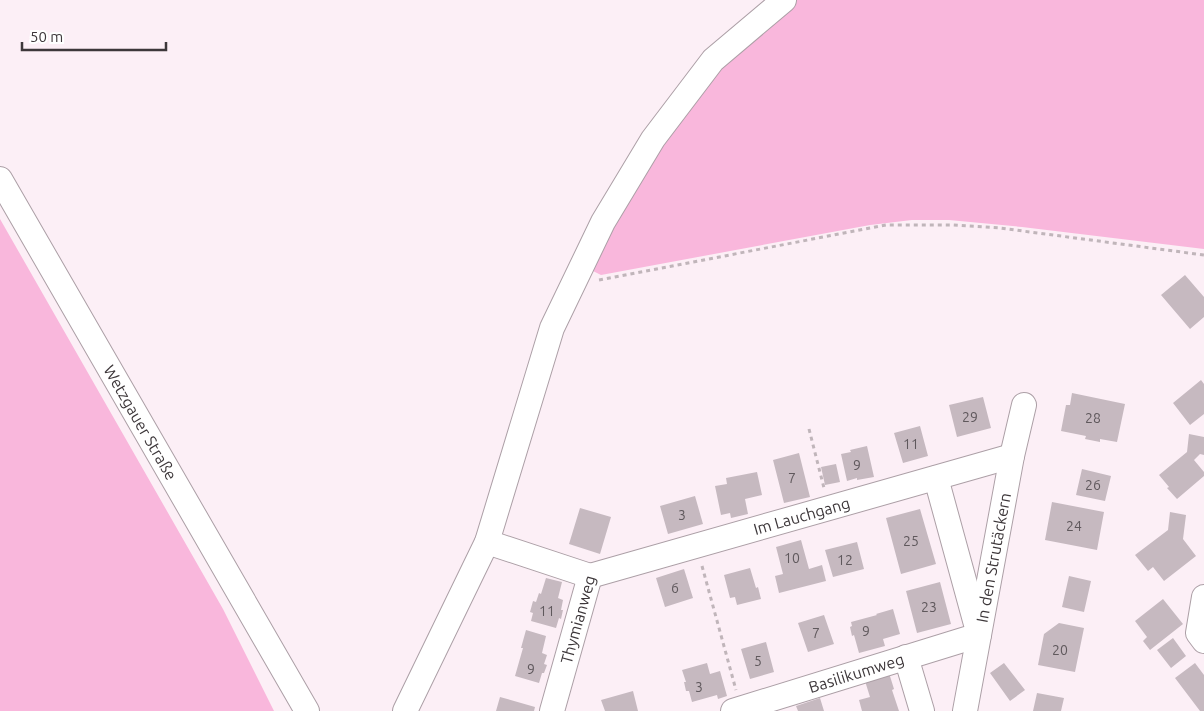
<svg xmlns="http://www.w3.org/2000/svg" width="1204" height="711" font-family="Ubuntu,sans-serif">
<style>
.green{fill:#f9b7dc}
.building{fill:#c6b9c0}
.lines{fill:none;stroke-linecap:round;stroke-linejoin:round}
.minor-casing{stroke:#ac9fa6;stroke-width:26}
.path{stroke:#c0b5ba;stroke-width:3;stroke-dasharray:4 4;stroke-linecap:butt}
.minor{stroke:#fff;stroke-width:24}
.labels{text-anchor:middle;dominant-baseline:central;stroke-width:4;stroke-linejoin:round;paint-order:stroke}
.number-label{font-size:14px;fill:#5f585c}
.street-label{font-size:16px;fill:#3d373a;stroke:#fff}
</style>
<rect width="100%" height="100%" fill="#fceff6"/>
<path class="green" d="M 796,0 L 1204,0 L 1204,249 L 1022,227 L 949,220 L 912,220 L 870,225 L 601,275 L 591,270 L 632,183 L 683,108 L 745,42 Z
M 0,219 L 223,609 L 274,711 L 0,711 Z"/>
<path class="building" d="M 1185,275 L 1204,297 L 1204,317 L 1190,329 L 1161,295 Z
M 1201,380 L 1204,384 L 1204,414 L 1190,425 L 1173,403 Z
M 1072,393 L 1125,404 L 1117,442 L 1100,439 L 1100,442 L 1085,439 L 1086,436 L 1061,431 L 1066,405 L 1070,405 Z
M 983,397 L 991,428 L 957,437 L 949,405 Z
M 920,426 L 928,456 L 903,463 L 894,433 Z
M 1189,434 L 1204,437 L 1204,455 L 1200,454 L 1194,460 L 1204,472 L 1204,476 L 1177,499 L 1167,488 L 1169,487 L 1159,475 L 1187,452 Z
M 867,446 L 874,477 L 857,480 L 857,478 L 847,481 L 841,454 L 851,452 L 850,450 Z
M 799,453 L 810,497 L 784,503 L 773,460 Z
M 836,464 L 840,482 L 825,485 L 821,467 Z
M 1082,469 L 1111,476 L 1105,501 L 1076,495 Z
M 757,472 L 762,495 L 745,499 L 748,514 L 731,518 L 730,513 L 721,515 L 715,486 L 727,484 L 726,478 Z
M 695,496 L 703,524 L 668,534 L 660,506 Z
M 1052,502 L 1104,512 L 1097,550 L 1045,540 Z
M 580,508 L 611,517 L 600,554 L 569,544 Z
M 920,509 L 936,564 L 901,574 L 886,518 Z
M 1170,512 L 1186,515 L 1183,539 L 1196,556 L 1164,581 L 1153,567 L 1148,571 L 1135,555 L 1168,530 Z
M 801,540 L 809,569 L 822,565 L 826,581 L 779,593 L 775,576 L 783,574 L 776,547 Z
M 857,542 L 864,569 L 833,577 L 825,550 Z
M 750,568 L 756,588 L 758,587 L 761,599 L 737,605 L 735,597 L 730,598 L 724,575 Z
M 684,569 L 693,598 L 665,607 L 656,578 Z
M 1069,576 L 1091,581 L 1084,612 L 1062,607 Z
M 546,578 L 562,582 L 558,598 L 563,600 L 561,610 L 563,610 L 561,619 L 559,618 L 556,628 L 531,621 L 533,613 L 530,612 L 533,601 L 536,602 L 539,593 L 541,594 Z
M 940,582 L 951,624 L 917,633 L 906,591 Z
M 1163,599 L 1183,624 L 1150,650 L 1143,641 L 1147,637 L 1135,621 Z
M 893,609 L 900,634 L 883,639 L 885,646 L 859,653 L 854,635 L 852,636 L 850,627 L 852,626 L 851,622 L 877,615 L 876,614 Z
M 824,615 L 834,644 L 808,652 L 798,623 Z
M 1059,623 L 1084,628 L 1075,672 L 1038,665 L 1044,634 Z
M 526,630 L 546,636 L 542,653 L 547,655 L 544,664 L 547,665 L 544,673 L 542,673 L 539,683 L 515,676 L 523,648 L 521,648 Z
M 1173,638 L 1186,656 L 1171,668 L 1157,650 Z
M 766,642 L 774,672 L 750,679 L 741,649 Z
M 707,663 L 710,674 L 720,671 L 727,696 L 718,699 L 717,695 L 692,702 L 689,691 L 686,691 L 684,682 L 686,682 L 682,670 Z
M 1004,663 L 1025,690 L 1010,701 L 990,673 Z
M 1195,663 L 1204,675 L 1204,711 L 1200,711 L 1175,678 Z
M 889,673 L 894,689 L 892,690 L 899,711 L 862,711 L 859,700 L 870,697 L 865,681 Z
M 633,691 L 638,711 L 605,711 L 601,700 Z
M 1037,693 L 1064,698 L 1061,711 L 1033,711 Z
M 500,697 L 535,707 L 534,711 L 496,711 Z
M 820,698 L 824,711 L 798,711 L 796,706 Z"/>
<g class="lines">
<defs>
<g id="minor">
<path id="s1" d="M 0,179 L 307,711"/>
<path d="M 487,542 L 590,576"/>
<path id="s2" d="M 590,576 L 1012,456"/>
<path d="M 1204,597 L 1198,633 L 1204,641"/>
<path d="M 906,657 L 922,711"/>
<path d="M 405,711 L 487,542 L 552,328 L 603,222 L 653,139 L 713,60 L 784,0"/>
<path id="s3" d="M 552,711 L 590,576"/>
<path id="s4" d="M 733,711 L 979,635 L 936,478"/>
<path id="s5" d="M 965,711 L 1012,456 L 1024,405"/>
</g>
</defs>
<use href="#minor" class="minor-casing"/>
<path class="path" d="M 599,280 L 886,225 L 952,225 L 1000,228 L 1204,255
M 809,429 L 824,488
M 702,566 L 736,690"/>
<use href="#minor" class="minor"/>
</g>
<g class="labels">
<g class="number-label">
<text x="970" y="417">29</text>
<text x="1093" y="418">28</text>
<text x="911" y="444">11</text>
<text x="857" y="465">9</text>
<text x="792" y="478">7</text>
<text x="1093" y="485">26</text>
<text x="682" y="515">3</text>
<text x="1074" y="526">24</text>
<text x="911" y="541">25</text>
<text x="792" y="558">10</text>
<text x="845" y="560">12</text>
<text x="675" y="588">6</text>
<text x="929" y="607">23</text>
<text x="547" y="611">11</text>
<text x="866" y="631">9</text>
<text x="816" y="633">7</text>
<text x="1060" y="650">20</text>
<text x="758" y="661">5</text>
<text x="531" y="669">9</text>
<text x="699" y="687">3</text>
</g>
<g class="street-label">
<text stroke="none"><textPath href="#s1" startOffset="281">Wetzgauer Straße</textPath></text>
<text stroke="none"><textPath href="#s2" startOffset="220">Im Lauchgang</textPath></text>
<text stroke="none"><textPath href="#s5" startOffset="156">In den Strutäckern</textPath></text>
<text stroke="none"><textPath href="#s3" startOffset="95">Thymianweg</textPath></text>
<text stroke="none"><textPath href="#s4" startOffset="129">Basilikumweg</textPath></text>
</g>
</g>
<path d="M22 42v8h144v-8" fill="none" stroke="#3d373a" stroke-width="2.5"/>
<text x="30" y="42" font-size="15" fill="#3d373a" stroke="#ffffff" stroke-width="4" paint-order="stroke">50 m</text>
</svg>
